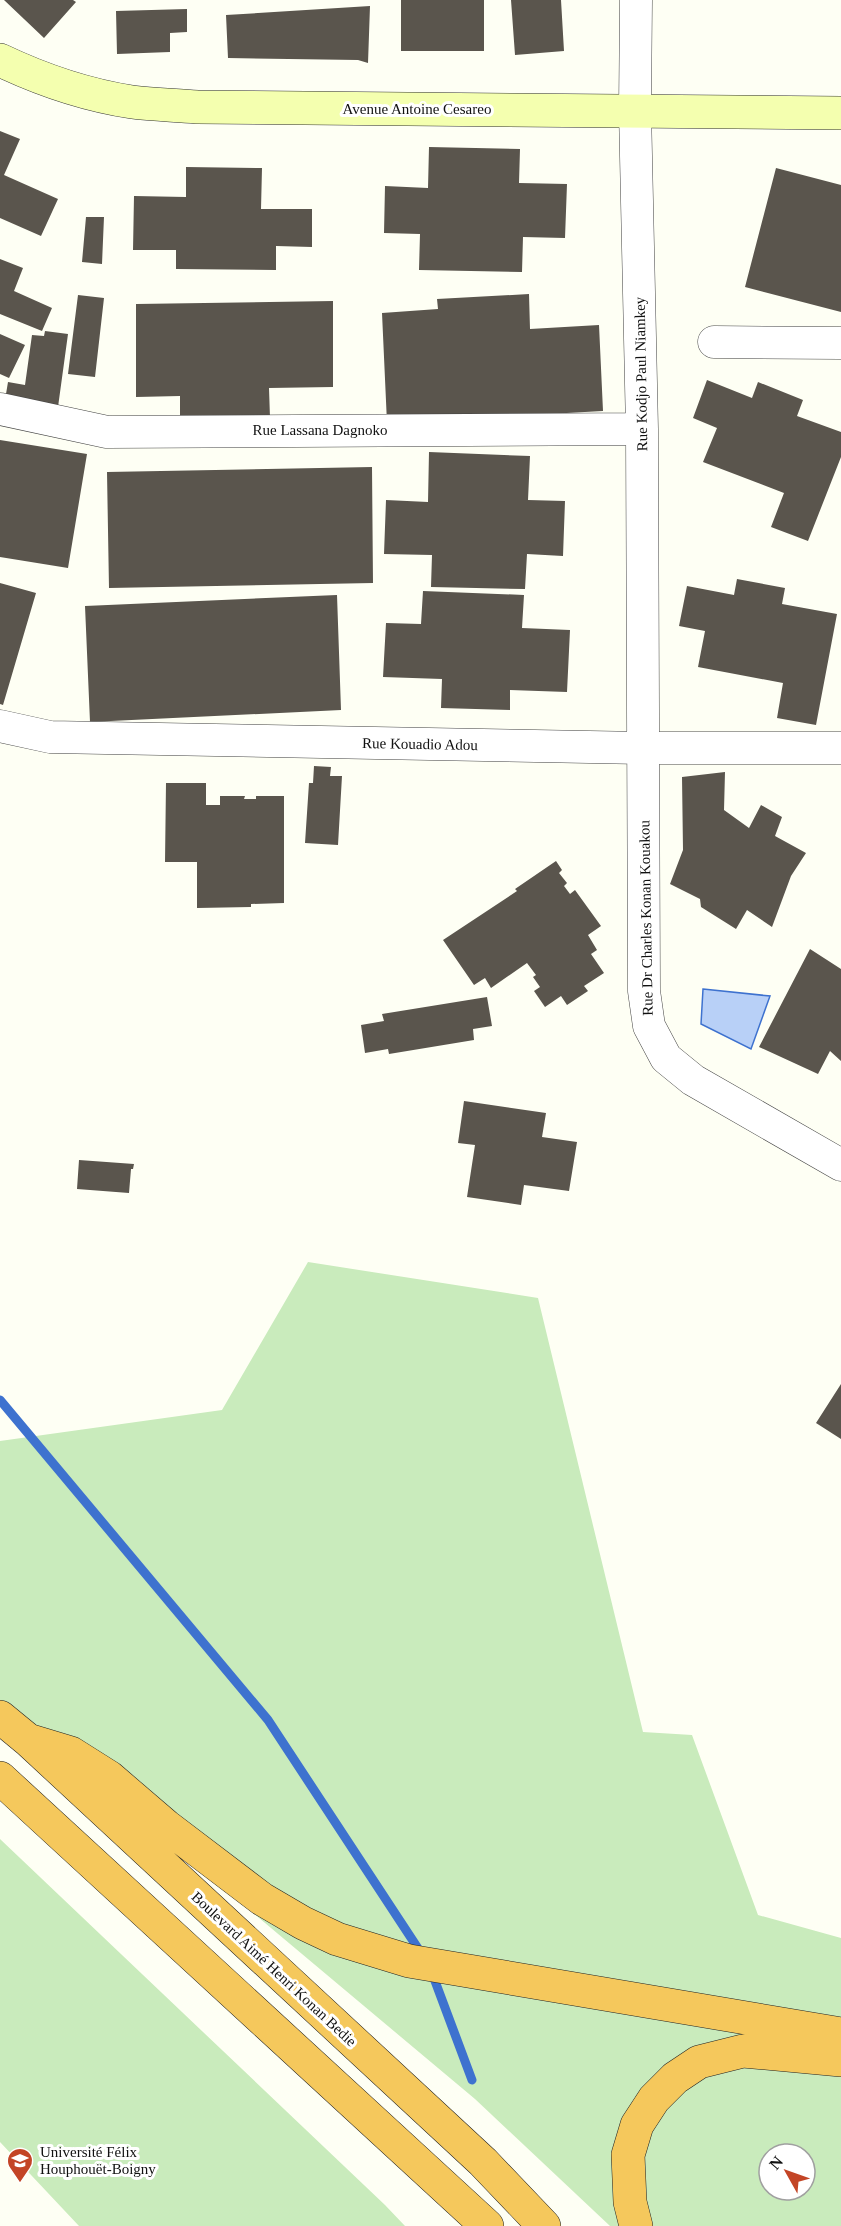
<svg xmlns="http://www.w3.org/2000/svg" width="841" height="2226" font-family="Georgia,serif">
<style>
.green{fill:#c9ebbc;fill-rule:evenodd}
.water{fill:#b8d0f7;stroke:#3e72cf;stroke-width:1.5}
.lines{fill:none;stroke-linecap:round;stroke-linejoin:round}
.stream{stroke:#3e72cf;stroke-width:9}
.building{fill:#5a554d}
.street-casing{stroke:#444;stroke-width:33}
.secondary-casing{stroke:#333;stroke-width:34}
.highway-casing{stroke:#222;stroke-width:34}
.street{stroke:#fff;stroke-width:32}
.secondary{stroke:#f4ffaf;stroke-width:33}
.highway{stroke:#f5c85c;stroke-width:33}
.labels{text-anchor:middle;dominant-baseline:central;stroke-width:6;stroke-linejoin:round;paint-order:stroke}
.street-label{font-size:15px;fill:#111;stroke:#fff}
.poi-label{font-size:15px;fill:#111;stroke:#fff;text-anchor:start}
</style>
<rect width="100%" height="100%" fill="#fefff4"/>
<path class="green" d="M 308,1262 L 538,1298 L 643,1732 L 692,1735 L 758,1915 L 841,1938 L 841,2226 L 610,2226 L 475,2099 L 0,1701 L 0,1441 L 222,1410 ZM 769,2154 L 805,2154 L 805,2190 L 769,2190 Z
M 0,1839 L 385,2205 L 405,2226 L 79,2226 L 0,2142 Z"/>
<path class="water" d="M 703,989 L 770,996 L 751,1049 L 701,1024 Z"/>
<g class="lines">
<path class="stream" d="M 0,1400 L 268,1720 L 423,1956
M 432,1973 L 472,2080"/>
</g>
<path class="building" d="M 4,0 L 73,0 L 76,2 L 44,38 Z
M 401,0 L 484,0 L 484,51 L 401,51 Z
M 511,0 L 561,0 L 564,51 L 515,55 Z
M 370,6 L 368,63 L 358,60 L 228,58 L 226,15 Z
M 187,9 L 187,32 L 170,33 L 170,52 L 117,54 L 116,11 Z
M 0,131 L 20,139 L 4,175 L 58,199 L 41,236 L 0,218 Z
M 429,147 L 520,149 L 519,183 L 567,184 L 565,238 L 523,237 L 522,272 L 419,270 L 420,234 L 384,233 L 385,186 L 428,188 Z
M 186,167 L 262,168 L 261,209 L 312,209 L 312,247 L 276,246 L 276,270 L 176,269 L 176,250 L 133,250 L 134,196 L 186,197 Z
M 776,168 L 841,185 L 841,312 L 745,287 Z
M 86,217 L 104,217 L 102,264 L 82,262 Z
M 0,259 L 23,268 L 14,291 L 52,308 L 42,331 L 0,314 Z
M 529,294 L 530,329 L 599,325 L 603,411 L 387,423 L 382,313 L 438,309 L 437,299 Z
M 78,295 L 104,298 L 95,377 L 68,374 Z
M 333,301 L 333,387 L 269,388 L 270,418 L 180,419 L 180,396 L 136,397 L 136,304 Z
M 45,331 L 68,334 L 58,407 L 5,400 L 8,382 L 25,385 L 32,335 L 44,336 Z
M 0,334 L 25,345 L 9,378 L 0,374 Z
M 707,380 L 752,398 L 758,382 L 803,400 L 797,416 L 841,432 L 841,457 L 808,541 L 771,527 L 784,493 L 703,462 L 717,428 L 693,418 Z
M 0,440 L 87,454 L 68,568 L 0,557 Z
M 429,452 L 530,456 L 528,500 L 565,501 L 563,556 L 527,554 L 525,589 L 431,587 L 432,555 L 384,554 L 386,500 L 428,502 Z
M 372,467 L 373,583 L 109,588 L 107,472 Z
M 737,579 L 785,588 L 782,604 L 837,614 L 816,725 L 777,718 L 783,683 L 698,667 L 705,631 L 679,626 L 687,586 L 734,595 Z
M 0,583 L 36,593 L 3,705 L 0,704 Z
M 423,591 L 524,595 L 522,628 L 570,630 L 567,692 L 510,690 L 510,710 L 441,708 L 442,679 L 383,677 L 386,623 L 421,624 Z
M 337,595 L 341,710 L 90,722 L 85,606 Z
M 314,766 L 331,767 L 330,776 L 342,776 L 338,845 L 305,843 L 309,783 L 313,783 Z
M 725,772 L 724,810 L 749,828 L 761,805 L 782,817 L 775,836 L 806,853 L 791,876 L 772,927 L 747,910 L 736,929 L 701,907 L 700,899 L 670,884 L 683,850 L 682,777 Z
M 166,783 L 206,783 L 206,805 L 220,805 L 220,796 L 245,796 L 244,799 L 256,799 L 256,796 L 284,796 L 284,903 L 251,904 L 251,907 L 197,908 L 197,862 L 165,862 Z
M 556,861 L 562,870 L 559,873 L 567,883 L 564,886 L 570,894 L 575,890 L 601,926 L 588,935 L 597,950 L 591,954 L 604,973 L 584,986 L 588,991 L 567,1005 L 561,996 L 545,1007 L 534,991 L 540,987 L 533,977 L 536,975 L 527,963 L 491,988 L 485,978 L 474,985 L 443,940 L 517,891 L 515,889 Z
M 810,949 L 841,969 L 841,1061 L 830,1051 L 818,1074 L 759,1047 Z
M 487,997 L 492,1026 L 473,1029 L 474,1040 L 389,1054 L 388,1049 L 365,1053 L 361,1025 L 384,1021 L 382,1014 Z
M 464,1101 L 546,1113 L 542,1137 L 577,1142 L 569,1191 L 524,1185 L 521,1205 L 467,1197 L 475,1145 L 458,1143 Z
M 79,1160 L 134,1164 L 133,1169 L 131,1169 L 129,1193 L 77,1189 Z
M 841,1384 L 841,1439 L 816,1423 Z"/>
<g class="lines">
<defs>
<path id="street" d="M 636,0 L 635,110 L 642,429 L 644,991 L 649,1026 L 666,1058 L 693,1080 L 841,1165
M 714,342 L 841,343
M 0,409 L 107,432 L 642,429
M 0,726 L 50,737 L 643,748 L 841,748"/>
<path id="secondary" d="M 0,60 C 42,80 86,95 132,102 C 154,105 176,105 197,107 L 841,113"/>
<path id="highway" d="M 0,1717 L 28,1740 L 483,2162 L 544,2226
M 28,1740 L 71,1753 L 109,1777 L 166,1826 L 262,1899 L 303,1923 L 337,1939 L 409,1961 L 841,2034
M 0,1778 L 487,2226
M 636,2226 L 630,2202 L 628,2155 L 637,2125 L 654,2099 L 675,2078 L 699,2062 L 743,2051 L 841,2060"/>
</defs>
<use href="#street" class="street-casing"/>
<use href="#secondary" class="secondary-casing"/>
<use href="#highway" class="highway-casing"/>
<use href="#street" class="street"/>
<use href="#secondary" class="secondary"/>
<use href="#highway" class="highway"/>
</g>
<defs>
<symbol id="university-pin" viewBox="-11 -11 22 30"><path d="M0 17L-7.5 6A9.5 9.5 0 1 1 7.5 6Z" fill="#c34526" stroke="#fff"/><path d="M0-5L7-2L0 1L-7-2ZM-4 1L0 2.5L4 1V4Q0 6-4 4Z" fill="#fff"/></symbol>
</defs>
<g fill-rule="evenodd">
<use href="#university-pin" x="5" y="2146" width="30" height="40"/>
</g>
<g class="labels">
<g class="street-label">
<text x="417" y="109">Avenue Antoine Cesareo</text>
<text transform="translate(641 374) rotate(-91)">Rue Kodjo Paul Niamkey</text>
<text x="320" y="430">Rue Lassana Dagnoko</text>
<text transform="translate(420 744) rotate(1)">Rue Kouadio Adou</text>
<text transform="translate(646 918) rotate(-91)">Rue Dr Charles Konan Kouakou</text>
<text transform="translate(274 1969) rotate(43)">Boulevard Aimé Henri Konan Bedie</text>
</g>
<g class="poi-label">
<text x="40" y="2152">Université Félix<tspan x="40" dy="17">Houphouët-Boigny</tspan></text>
</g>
</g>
<g transform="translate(787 2172) rotate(310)"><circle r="28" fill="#ffffff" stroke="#a0a0a0" stroke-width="1.5"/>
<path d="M0-4.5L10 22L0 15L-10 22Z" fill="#c34526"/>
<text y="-9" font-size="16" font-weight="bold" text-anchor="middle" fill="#111111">N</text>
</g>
</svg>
